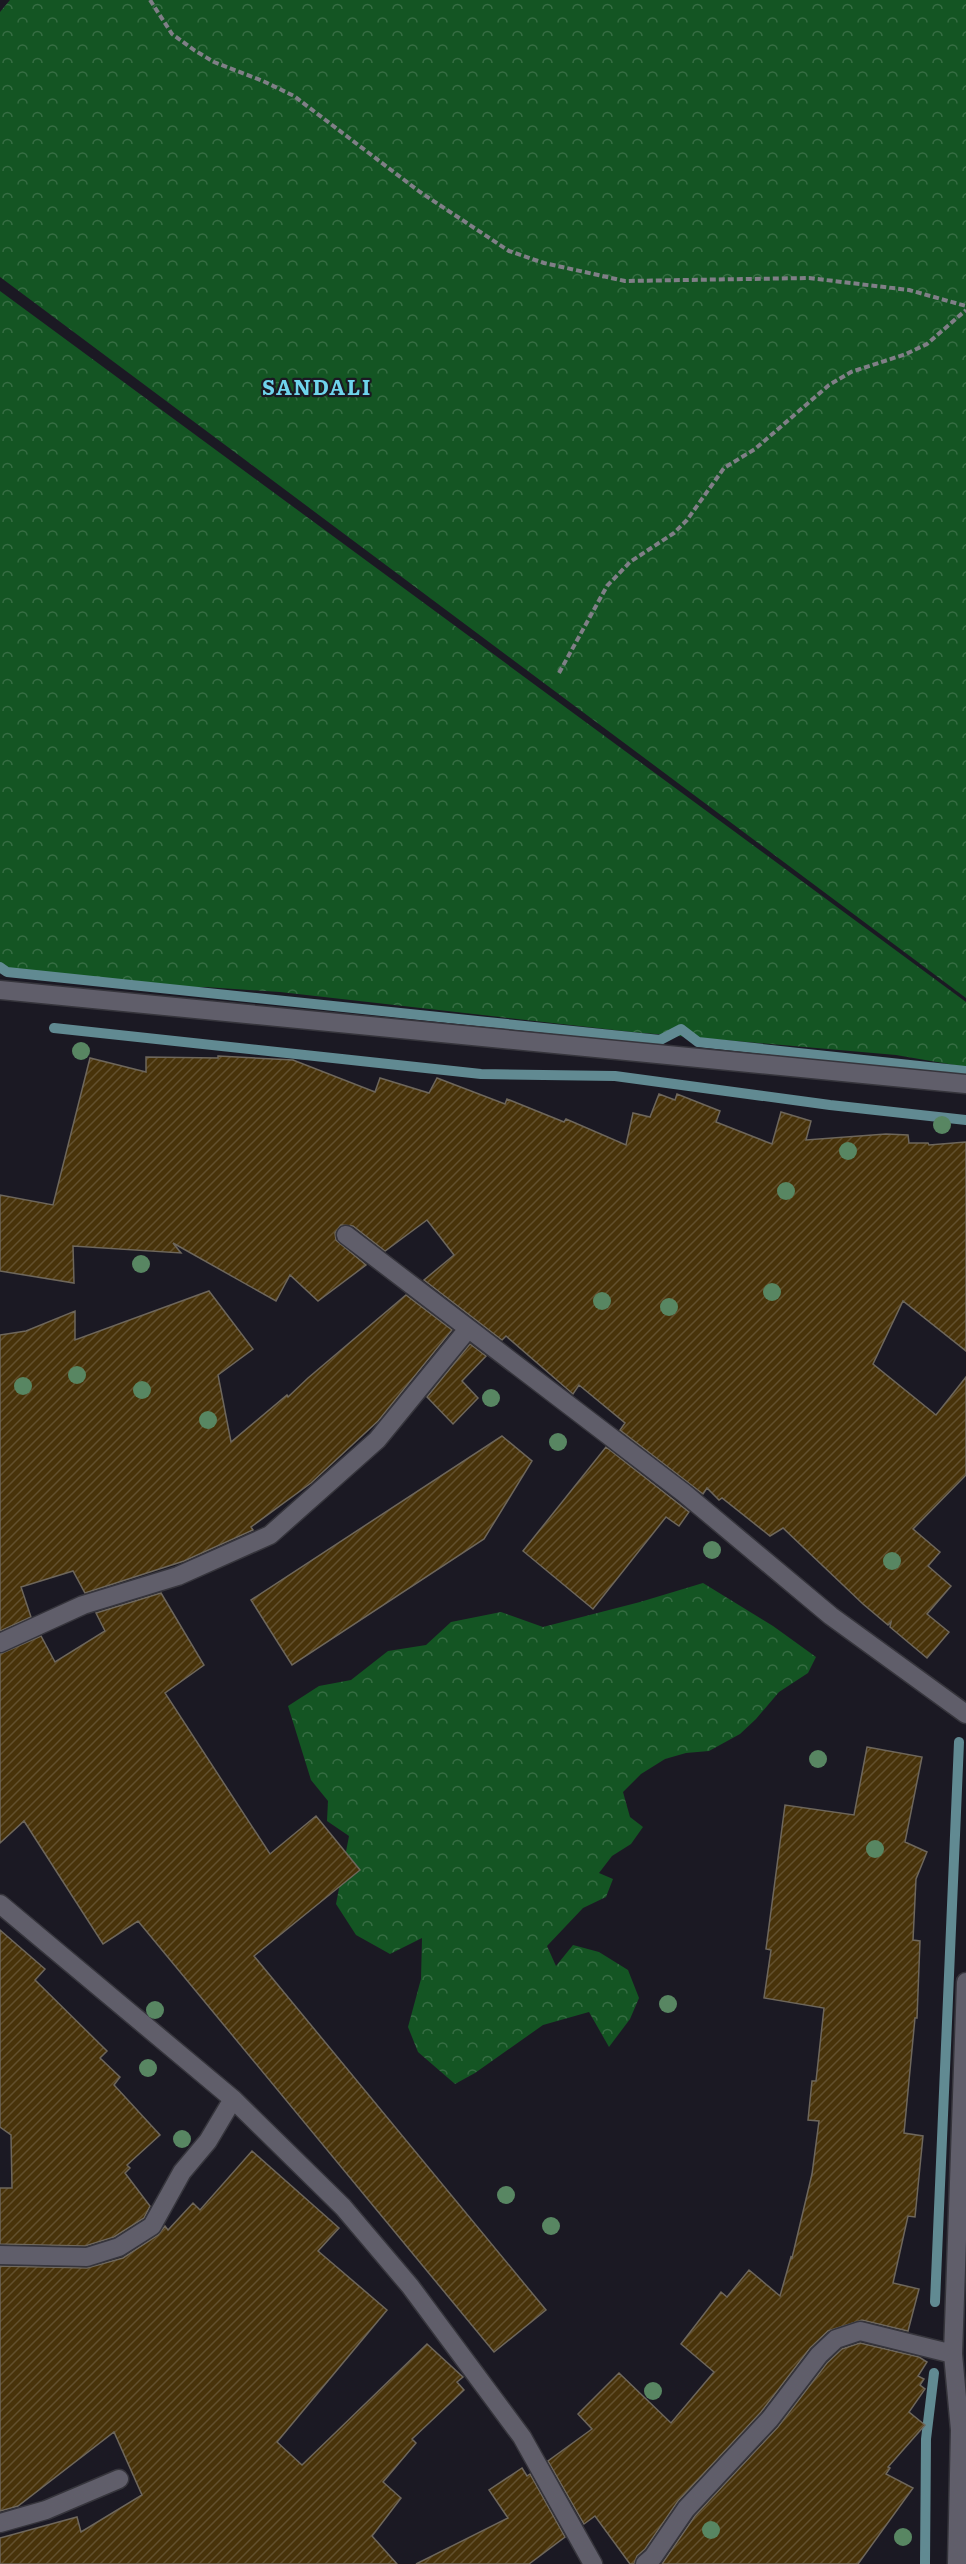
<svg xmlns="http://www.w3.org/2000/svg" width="966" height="2564" font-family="Literata,serif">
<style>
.forest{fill:url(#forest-crowns)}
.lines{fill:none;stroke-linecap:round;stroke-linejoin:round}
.stream{stroke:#618a92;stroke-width:10}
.building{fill:url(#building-hatch);stroke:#6e675c;stroke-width:1.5}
.minor-casing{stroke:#36353c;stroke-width:21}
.path{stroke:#807f87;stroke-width:4;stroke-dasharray:6 3;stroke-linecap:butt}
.minor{stroke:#605e6a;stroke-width:18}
.tree{fill:#588662}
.labels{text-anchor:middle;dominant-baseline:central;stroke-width:4.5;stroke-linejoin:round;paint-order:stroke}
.district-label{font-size:21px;font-weight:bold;letter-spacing:1.5px;fill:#6fd4ec;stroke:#1b1923}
</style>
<defs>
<pattern id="forest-crowns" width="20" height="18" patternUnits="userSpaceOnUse" patternTransform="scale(1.5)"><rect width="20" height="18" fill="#145523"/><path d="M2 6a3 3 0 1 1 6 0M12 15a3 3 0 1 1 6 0" fill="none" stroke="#366d43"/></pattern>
<pattern id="building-hatch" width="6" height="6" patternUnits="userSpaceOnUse" patternTransform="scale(1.5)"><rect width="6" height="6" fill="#48330a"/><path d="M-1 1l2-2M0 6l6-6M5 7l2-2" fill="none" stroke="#62502e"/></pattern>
</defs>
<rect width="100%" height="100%" fill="#1b1923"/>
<path class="forest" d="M 10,0 L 966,0 L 966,998 L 0,277 L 0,12 Z
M 0,291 L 966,1002 L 966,1067 L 896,1055 L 632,1032 L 280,992 L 205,987 L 141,991 L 90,977 L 25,976 L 0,972 Z
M 703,1583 L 773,1626 L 816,1657 L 808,1673 L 779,1692 L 756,1719 L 740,1734 L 709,1751 L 686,1753 L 665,1759 L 641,1774 L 623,1792 L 630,1817 L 643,1827 L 631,1844 L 612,1856 L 599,1873 L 613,1879 L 606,1897 L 583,1908 L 547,1946 L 556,1966 L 573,1945 L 599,1952 L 628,1970 L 639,1998 L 630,2019 L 609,2047 L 589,2012 L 543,2025 L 475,2073 L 455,2084 L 418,2052 L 408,2027 L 421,1979 L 422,1938 L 390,1954 L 356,1935 L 336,1904 L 349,1836 L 327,1821 L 328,1801 L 311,1780 L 288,1706 L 319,1686 L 351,1680 L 388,1651 L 426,1645 L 451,1622 L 501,1612 L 543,1627 L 640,1602 Z"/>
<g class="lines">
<path class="stream" d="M 0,967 L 7,972 L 660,1040 L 681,1029 L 698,1042 L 966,1071
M 54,1028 L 481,1074 L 615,1076 L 830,1105 L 966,1120
M 935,2302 L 959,1742
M 925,2564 L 926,2439 L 934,2373"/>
</g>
<path class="building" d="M 218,1056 L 293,1060 L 375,1092 L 380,1078 L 429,1093 L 437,1078 L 505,1104 L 507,1099 L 564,1122 L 566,1119 L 626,1145 L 633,1113 L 650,1117 L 659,1094 L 675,1100 L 677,1094 L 720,1111 L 716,1122 L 772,1144 L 781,1112 L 811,1121 L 806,1140 L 886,1134 L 908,1135 L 909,1143 L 928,1143 L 929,1145 L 966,1142 L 966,1351 L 903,1301 L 873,1364 L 936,1415 L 966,1377 L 966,1475 L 913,1529 L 940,1552 L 928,1566 L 951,1586 L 927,1614 L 949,1632 L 927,1658 L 890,1627 L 891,1622 L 888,1625 L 863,1604 L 783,1528 L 770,1536 L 722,1498 L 719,1500 L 707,1488 L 703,1494 L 620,1430 L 625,1423 L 579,1385 L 573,1394 L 506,1336 L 502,1340 L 424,1280 L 454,1255 L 427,1220 L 385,1251 L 353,1226 L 341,1225 L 335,1233 L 336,1240 L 366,1265 L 318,1301 L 290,1275 L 276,1301 L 173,1243 L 181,1253 L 73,1246 L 74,1283 L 0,1271 L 0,1195 L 53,1205 L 90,1058 L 146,1072 L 146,1057 L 218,1058 Z
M 209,1291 L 253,1349 L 218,1375 L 231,1442 L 287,1395 L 288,1397 L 308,1378 L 406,1295 L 452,1330 L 378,1421 L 311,1483 L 251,1527 L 253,1530 L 184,1561 L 85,1593 L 73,1571 L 21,1587 L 31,1617 L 0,1631 L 0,1335 L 26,1331 L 75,1311 L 75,1340 Z
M 470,1344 L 486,1356 L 462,1381 L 478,1398 L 453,1424 L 427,1397 Z
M 502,1436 L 532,1461 L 484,1539 L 292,1665 L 251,1600 Z
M 606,1447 L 689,1512 L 679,1526 L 666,1517 L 593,1609 L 523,1551 Z
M 161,1593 L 204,1665 L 165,1693 L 270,1854 L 316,1816 L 360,1870 L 254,1956 L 546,2310 L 494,2352 L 138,1921 L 103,1944 L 24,1821 L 0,1843 L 0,1654 L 41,1636 L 55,1662 L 105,1631 L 96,1613 Z
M 867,1747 L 922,1757 L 905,1842 L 927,1852 L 916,1879 L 913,1940 L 920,1941 L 917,2018 L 915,2018 L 904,2133 L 923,2136 L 915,2217 L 908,2216 L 893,2283 L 919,2289 L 908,2331 L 862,2320 L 828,2331 L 810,2348 L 761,2412 L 678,2501 L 645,2549 L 637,2556 L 634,2564 L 630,2564 L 595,2516 L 584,2524 L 548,2461 L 592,2429 L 578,2414 L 619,2373 L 671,2423 L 714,2372 L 681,2344 L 721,2292 L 727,2297 L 749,2270 L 780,2296 L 791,2257 L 792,2258 L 812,2174 L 819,2121 L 808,2120 L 812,2081 L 816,2081 L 824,2008 L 764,1998 L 771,1950 L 766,1949 L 785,1805 L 854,1815 Z
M 0,1930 L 45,1969 L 35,1980 L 107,2051 L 100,2058 L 120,2077 L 114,2085 L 160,2135 L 127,2165 L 130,2168 L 125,2173 L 150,2206 L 144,2218 L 114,2237 L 85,2246 L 0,2244 L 0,2188 L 12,2188 L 11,2135 L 0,2127 Z
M 252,2151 L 339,2228 L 318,2251 L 387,2310 L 277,2442 L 302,2465 L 427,2344 L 463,2377 L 457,2382 L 464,2390 L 412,2439 L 416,2443 L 383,2482 L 401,2498 L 372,2536 L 397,2564 L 0,2564 L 0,2538 L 77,2517 L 81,2532 L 142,2495 L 114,2432 L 18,2506 L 0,2511 L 0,2266 L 87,2268 L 123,2258 L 158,2235 L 165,2226 L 168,2230 L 193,2203 L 200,2210 Z
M 860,2343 L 919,2357 L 927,2362 L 918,2376 L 924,2379 L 920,2385 L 925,2389 L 909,2412 L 925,2425 L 888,2467 L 890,2468 L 886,2474 L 913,2488 L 858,2564 L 662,2564 L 695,2516 L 778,2427 L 827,2363 L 842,2349 Z
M 522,2468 L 527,2476 L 530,2474 L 565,2537 L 529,2564 L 416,2564 L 508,2518 L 489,2490 Z"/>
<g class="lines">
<defs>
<path id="minor" d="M 0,990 L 966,1084
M 346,1235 L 684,1493 L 831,1616 L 966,1714
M 0,1643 L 83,1605 L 178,1576 L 270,1535 L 377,1440 L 468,1329
M 0,1904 L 233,2099 L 343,2207 L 410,2286 L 522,2437 L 593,2564
M 0,2255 L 87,2257 L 119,2247 L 152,2226 L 182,2172 L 208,2141 L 233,2099
M 0,2523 L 46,2510 L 119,2479
M 645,2564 L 653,2557 L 686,2509 L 770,2419 L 819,2355 L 836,2339 L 860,2331 L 953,2354
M 957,2564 L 960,2430 L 953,2354 L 966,1982"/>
</defs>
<use href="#minor" class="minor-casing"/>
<path class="path" d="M 150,0 L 172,34 L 194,50 L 214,62 L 263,81 L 294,96 L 420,192 L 509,251 L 544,263 L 625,281 L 809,278 L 909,290 L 966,306
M 559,673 L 607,586 L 630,562 L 674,533 L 687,520 L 724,468 L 755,449 L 829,385 L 851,372 L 906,354 L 927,344 L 966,310"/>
<use href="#minor" class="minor"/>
</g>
<g class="tree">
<circle cx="81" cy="1051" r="9"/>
<circle cx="942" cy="1125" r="9"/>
<circle cx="848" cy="1151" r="9"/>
<circle cx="786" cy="1191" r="9"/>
<circle cx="141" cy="1264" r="9"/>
<circle cx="772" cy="1292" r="9"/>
<circle cx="602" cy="1301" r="9"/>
<circle cx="669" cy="1307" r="9"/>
<circle cx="77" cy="1375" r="9"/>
<circle cx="23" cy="1386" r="9"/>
<circle cx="142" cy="1390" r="9"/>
<circle cx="491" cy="1398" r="9"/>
<circle cx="208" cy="1420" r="9"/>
<circle cx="558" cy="1442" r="9"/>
<circle cx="712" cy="1550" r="9"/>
<circle cx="892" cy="1561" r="9"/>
<circle cx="818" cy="1759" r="9"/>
<circle cx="875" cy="1849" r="9"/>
<circle cx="668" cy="2004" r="9"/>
<circle cx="155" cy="2010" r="9"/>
<circle cx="148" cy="2068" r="9"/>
<circle cx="182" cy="2139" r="9"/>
<circle cx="506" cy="2195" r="9"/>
<circle cx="551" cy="2226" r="9"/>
<circle cx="653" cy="2391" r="9"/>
<circle cx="711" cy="2530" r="9"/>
<circle cx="903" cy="2537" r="9"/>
</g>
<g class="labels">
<g class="district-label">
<text x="317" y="385">SANDALI</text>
</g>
</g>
</svg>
